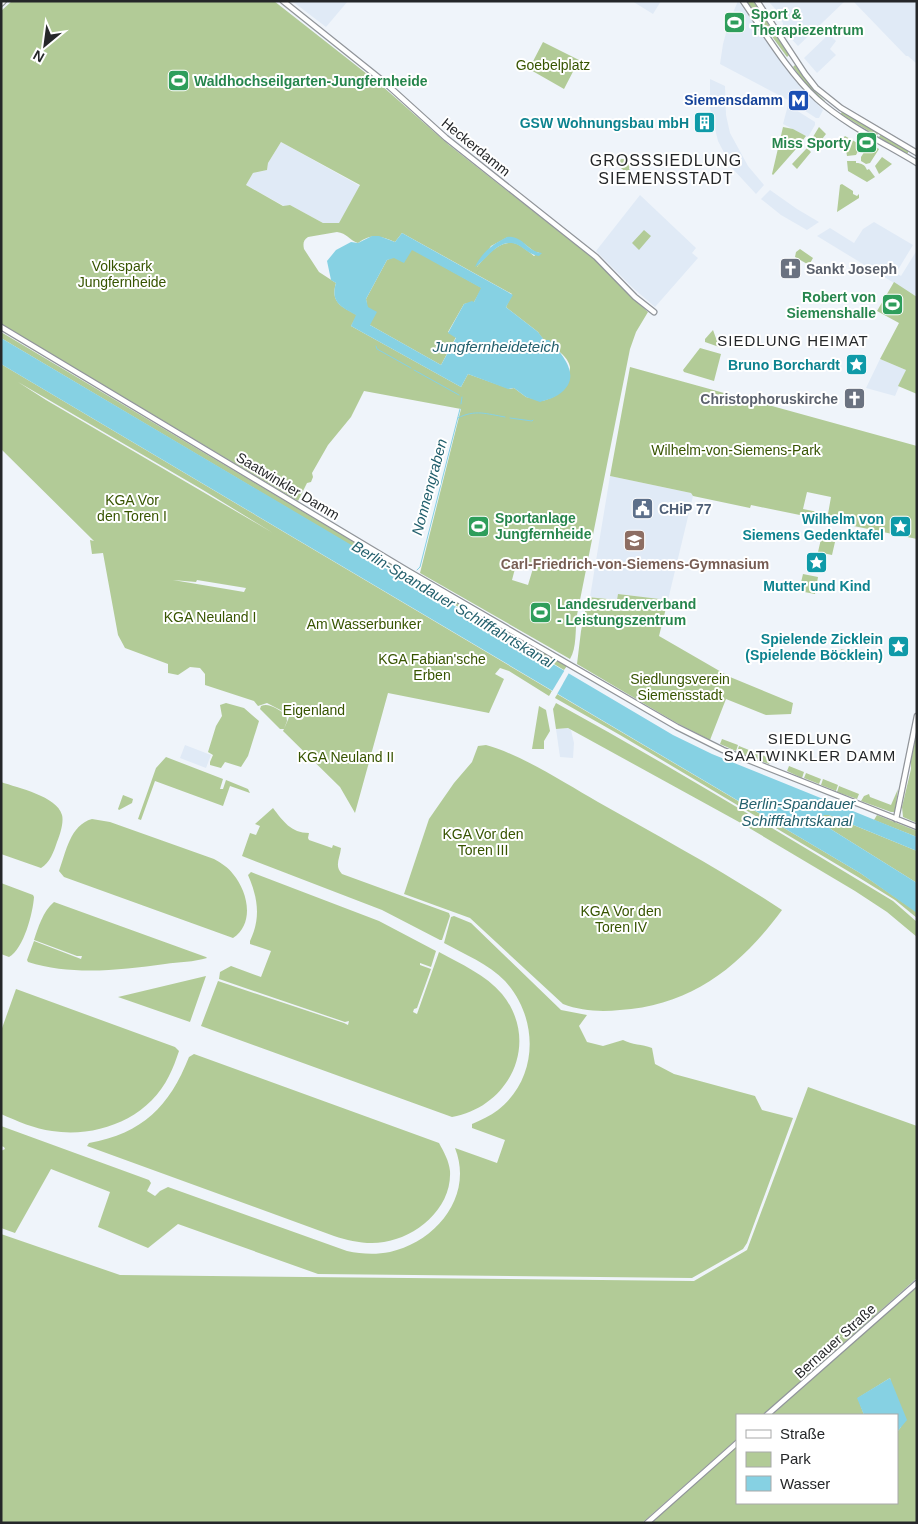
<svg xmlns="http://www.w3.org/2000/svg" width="918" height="1524" font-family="Helvetica,sans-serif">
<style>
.built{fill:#e0eaf6}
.green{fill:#b2cb97;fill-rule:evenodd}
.water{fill:#86d1e3;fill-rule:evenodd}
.pier{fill:#eff4fa}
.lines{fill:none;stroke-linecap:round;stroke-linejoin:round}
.stream{stroke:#86d1e3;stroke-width:1}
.secondary-casing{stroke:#91959a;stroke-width:7}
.highway-casing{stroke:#91959a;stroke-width:8}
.secondary{stroke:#fff;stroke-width:4.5}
.highway{stroke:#fff;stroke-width:5.5}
.labels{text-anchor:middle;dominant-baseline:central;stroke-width:4;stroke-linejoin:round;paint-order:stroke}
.leisure-label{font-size:14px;font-weight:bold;fill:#27864d;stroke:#fff;text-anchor:start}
.park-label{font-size:14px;fill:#375400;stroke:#fff}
.transit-label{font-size:14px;font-weight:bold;fill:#164399;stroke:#fff;text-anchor:end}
.culture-label{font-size:14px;font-weight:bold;fill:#0d838f;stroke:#fff;text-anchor:end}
.street-label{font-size:14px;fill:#252729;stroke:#fff}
.worship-label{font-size:14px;font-weight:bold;fill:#5b616d;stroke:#fff;text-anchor:start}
.service-label{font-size:14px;font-weight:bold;fill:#4e5e75;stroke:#fff;text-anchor:start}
.education-label{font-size:14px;font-weight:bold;fill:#785e54;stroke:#fff}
.neighbourhood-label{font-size:15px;letter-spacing:1px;fill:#252729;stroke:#fff}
.water-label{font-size:15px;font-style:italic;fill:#23606d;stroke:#fff}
.quarter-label{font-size:16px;letter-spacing:1px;fill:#252729;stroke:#fff}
</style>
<rect width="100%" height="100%" fill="#eff4fa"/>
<path class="built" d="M 292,1 L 348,1 L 326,27 Z
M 632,1 L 661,1 L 653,14 Z
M 738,1 L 792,76 L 823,110 L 819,118 L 816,118 L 790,101 L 720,64 L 723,44 L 729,22 Z
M 768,1 L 845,1 L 798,46 L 782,29 L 783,23 L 778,17 L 780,14 Z
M 853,1 L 917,1 L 917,64 L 908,56 L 906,56 Z
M 829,34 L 836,41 L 830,49 L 836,55 L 817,73 L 804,58 Z
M 710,79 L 725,86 L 726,115 L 730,133 L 748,166 L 764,185 L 756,194 L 732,168 L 718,141 L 710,108 Z
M 788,105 L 815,122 L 815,125 L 808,137 L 783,124 Z
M 281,142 L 360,186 L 339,224 L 323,223 L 290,205 L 284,206 L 246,185 L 253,173 L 267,170 L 268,163 Z
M 770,190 L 797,209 L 819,222 L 807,230 L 781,215 L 761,199 Z
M 640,195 L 696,248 L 692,253 L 698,258 L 655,307 L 633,288 L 596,251 Z
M 874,222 L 913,245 L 896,273 L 901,276 L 917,250 L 917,297 L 817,236 L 830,228 L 854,243 L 863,229 Z
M 880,359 L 906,370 L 895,396 L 866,388 Z
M 610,476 L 691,493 L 693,496 L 668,600 L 618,594 L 618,600 L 590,597 Z
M 568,728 L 571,730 L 574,743 L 573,758 L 560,757 L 556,729 Z
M 185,745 L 211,755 L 206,768 L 180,758 Z"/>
<path class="green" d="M 12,1 L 274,1 L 381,85 L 449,145 L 595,260 L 633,298 L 648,312 L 636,332 L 630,349 L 577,615 C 575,629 577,648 570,659 L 420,573 L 461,409 L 364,391 L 351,417 L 328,445 L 312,473 L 313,477 L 311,482 L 307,483 L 298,501 L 1,324 L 1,11 ZM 281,142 L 360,185 L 339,223 L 323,223 L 290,205 L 283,206 L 246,185 L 253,173 L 267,170 L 268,163 ZM 337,232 C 347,233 349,240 358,243 C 371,233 381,236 395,242 L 402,233 L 512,294 L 506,307 L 507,308 L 538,332 C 545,346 567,351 570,367 C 570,371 568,376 568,379 C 566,392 553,398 542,401 L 526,397 L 514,388 L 510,389 L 468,374 L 461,387 L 351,326 L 357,315 C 342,307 330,303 336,283 L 319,272 L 304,249 C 303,244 303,240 308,237 ZM 508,237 L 522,242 L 535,252 L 539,252 L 534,256 C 529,252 523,247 517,244 C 502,238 485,256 477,267 L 491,246 ZM 517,561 L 534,565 L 528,585 L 512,580 Z
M 746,1 L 753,1 L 789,55 L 787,57 Z
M 543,42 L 579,60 L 564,89 L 529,69 Z
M 795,65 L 813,89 L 825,101 L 824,102 L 806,84 L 793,67 Z
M 842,111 L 878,133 L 877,136 L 841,114 Z
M 783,127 L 793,129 L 806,136 L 796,149 L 773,175 L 772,174 Z
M 819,127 L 826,134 L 819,143 L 808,145 Z
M 881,134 L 908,151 L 908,153 L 906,154 L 879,137 Z
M 845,136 L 861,145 L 856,155 L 847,156 L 844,137 Z
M 870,143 L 879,149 L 870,163 L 866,164 L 861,161 L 861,157 Z
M 807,148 L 811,152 L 797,169 L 792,164 Z
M 882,157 L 892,164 L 879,174 L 875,166 Z
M 621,159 L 624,159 L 630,162 L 629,169 L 633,173 L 631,176 L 617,165 Z
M 847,161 L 856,161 L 856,163 C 862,163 865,165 867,170 L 869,169 L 875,177 L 867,182 L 848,171 Z
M 842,184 L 853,191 L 853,194 L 857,196 L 859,194 L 859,198 L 837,212 L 840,185 Z
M 644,230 L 651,236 L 639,250 L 632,243 Z
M 412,249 L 482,288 L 474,302 L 464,304 L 448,332 L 456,337 L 441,365 L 370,325 L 366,299 L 387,260 Z
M 800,249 L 813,258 L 809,265 L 795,257 L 796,252 Z
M 894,282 L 917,297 L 917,394 L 898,386 L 906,370 L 880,359 L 899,323 L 877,311 Z
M 713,330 L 717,341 L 723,346 L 722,348 L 705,342 L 705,339 Z
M 1,332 L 426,585 L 567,666 L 564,670 L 410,578 L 407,579 L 1,338 Z
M 700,348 L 721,354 L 714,381 L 684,372 L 683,370 Z
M 1,364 L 552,691 L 549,696 L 509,671 L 500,668 L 495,674 L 504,679 L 489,713 L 388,693 L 355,813 L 340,787 L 283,731 L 284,729 L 280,729 L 260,709 L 261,706 C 269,702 278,710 286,714 L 287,721 L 284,729 L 290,715 L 267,703 L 258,706 L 254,701 L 205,685 L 205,674 L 200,668 L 190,667 L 178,675 L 168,673 L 168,664 L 125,648 L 118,635 L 103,553 L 92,554 L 90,540 L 94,541 L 1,449 ZM 18,382 L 203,490 L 273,533 L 46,400 ZM 173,580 L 196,582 L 197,580 L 246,588 L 244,592 Z
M 630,367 L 917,446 L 917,539 L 751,505 L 750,508 L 693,496 L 691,493 L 610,476 ZM 807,492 L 831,497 L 828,514 L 803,509 Z
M 821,539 L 835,542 L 832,555 L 818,552 Z
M 803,574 L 818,577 L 815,594 L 799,591 Z
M 618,594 L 668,600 L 659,636 L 730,677 L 793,703 L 791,714 L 766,715 L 726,699 L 710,740 L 675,722 L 577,664 L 581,631 L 588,597 L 617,600 Z
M 841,649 L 851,652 L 848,662 L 838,659 Z
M 557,694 L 860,873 L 914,910 L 917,913 L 917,918 L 895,900 L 858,877 L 620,735 L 555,698 Z
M 226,703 L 244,708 L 259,721 L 248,756 L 241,767 L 225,762 L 221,768 L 210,765 L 210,762 L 213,755 L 208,752 L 216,726 L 222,716 L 220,705 Z
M 556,703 C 669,765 782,834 893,901 L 917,922 L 917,937 L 887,912 L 855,891 L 739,822 L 568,728 L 556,729 L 553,709 Z
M 539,706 L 546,710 L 550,731 L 544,741 L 544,749 L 532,749 Z
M 917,731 L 917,823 L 903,817 L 902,807 L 911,769 L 911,760 Z
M 722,739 L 738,745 L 736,751 L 720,744 Z
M 486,745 C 522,755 565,783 598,802 C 660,837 723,871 782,910 C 741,966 691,1006 620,1010 C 601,1012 581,1011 563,1004 L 470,918 L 404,894 L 429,819 L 454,783 L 472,762 L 478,746 Z
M 739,746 L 754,752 L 752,758 L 737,752 Z
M 755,752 L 771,759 L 769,764 L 753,758 Z
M 166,757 L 223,779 L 220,789 L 223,789 L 226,780 L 248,789 L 250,793 L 230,786 L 223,806 L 155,781 L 141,820 L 138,819 L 156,768 Z
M 789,766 L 804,772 L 802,778 L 787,771 Z
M 806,773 L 821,779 L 819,784 L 804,778 Z
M 823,779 L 838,785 L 836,791 L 821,785 Z
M 1,782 C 18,788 57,796 62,815 C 64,822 60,835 57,842 C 54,851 50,863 41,868 L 1,854 Z
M 839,786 L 859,794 L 857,799 L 837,792 Z
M 898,789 L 895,812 L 891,812 L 861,801 L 864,796 L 869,794 L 870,797 L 891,805 Z
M 123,795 L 133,799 L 132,803 L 119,810 L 118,809 Z
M 273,808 C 283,821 291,833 309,833 L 308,838 L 309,840 L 332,848 L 333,845 L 341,848 C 340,858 334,866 342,874 L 449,913 L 450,916 L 442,940 L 440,940 L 382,910 L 242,856 L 250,833 L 256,835 L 260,826 L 255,824 Z
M 823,815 L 829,815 L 917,851 L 917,883 L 821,823 L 820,820 Z
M 877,815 L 917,831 L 917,837 L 874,820 Z
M 92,819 L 110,822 L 214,859 C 221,863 228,867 233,874 C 248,892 255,923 233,938 L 64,877 L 59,871 C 66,852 70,825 92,819 Z
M 251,872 L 379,921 L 436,951 L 431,967 L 420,963 L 420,965 L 431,969 L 417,1008 L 414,1009 L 413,1012 L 417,1014 L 439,952 C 461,964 486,975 502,994 C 541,1042 510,1107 452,1117 L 201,1026 L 218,981 L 344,1023 L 348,1025 L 349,1021 L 345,1022 L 219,979 L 220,972 L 231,966 L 261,977 L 271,951 L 250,944 L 250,941 C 261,918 258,898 248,875 Z
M 1,883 L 33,895 L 34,897 C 33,912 24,949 9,957 L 1,954 Z
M 54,902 L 206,957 L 207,958 C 194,962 179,962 165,964 C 120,970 73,976 28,962 L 27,960 L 34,941 L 81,959 L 82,956 L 77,956 L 34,940 C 38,928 43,911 54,902 Z
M 454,916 L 471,923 L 561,1010 L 587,1015 L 579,1026 L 587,1042 L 603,1046 L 623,1040 C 632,1045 642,1044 652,1048 L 655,1064 L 674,1074 L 755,1096 L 762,1110 L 793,1118 L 747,1243 L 743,1249 L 692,1278 L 318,1274 L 178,1224 L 148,1248 L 98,1227 L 110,1192 L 51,1169 L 15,1233 L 1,1228 L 1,1151 L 5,1149 L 4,1147 L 1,1146 L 1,1126 L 149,1180 L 151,1183 L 147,1191 L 155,1196 L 160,1191 L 168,1187 L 347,1251 C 361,1254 375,1255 390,1252 C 436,1242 474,1196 455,1148 L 497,1163 L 505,1140 L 472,1128 L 472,1124 C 481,1120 490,1116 498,1110 C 539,1078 539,1018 505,981 C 489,964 464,954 444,943 L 451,917 Z
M 206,976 L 190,1022 L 118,997 Z
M 16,989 L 175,1047 L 179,1051 C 176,1060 173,1068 169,1076 C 148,1119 97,1138 52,1131 C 35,1129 17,1121 1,1114 L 1,1031 Z
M 194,1054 L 439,1143 C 444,1152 449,1161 450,1171 C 452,1208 417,1237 384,1242 C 367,1245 350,1241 334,1236 L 87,1146 L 89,1143 C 143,1133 169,1107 189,1057 Z
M 808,1087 L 917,1126 L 917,1278 L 763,1415 L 737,1415 L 737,1439 L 642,1523 L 1,1523 L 1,1234 L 120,1275 L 694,1281 L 747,1250 Z
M 917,1286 L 917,1523 L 651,1523 L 737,1446 L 737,1503 L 897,1503 L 897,1432 L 901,1427 L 890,1378 L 858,1398 L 864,1415 L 772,1415 Z"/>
<path class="water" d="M 402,233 L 513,295 L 506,307 L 507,308 L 538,332 L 544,340 L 549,340 C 563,355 584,378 558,395 C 552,399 545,400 540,402 L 526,397 L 514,388 L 508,389 L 468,374 L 461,387 L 351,326 L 356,315 C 342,307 330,303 336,283 L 331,280 L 327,261 L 336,250 L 351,242 L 358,243 L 372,236 L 379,236 L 395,242 ZM 412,250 L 481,288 L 474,302 L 472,301 L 464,304 L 448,333 L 456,338 L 441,365 L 370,325 L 377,312 L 368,307 L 366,299 L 387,260 L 394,258 L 404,263 Z
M 507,237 C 523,235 527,252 542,253 L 539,256 C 531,255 525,249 518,245 C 499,236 487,260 475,267 C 482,252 493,244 507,237 Z
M 1,338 L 673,735 L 712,754 L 917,837 L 917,851 L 829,815 L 824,815 L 820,820 L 821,823 L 917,883 L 917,913 L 860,873 L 1,364 Z
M 890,1378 L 907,1420 L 897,1432 L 897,1415 L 864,1415 L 857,1398 Z"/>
<path class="pier" d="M 566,668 L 570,671 L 556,696 L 551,693 Z"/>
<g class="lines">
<path class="stream" d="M 376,346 L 377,349 L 411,368
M 414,370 L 459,395
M 461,404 L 462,397
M 458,418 C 475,409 487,414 505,417
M 510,418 L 532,421 L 533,420
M 417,570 L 420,567 L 460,409"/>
<defs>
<path id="secondary" d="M 283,1 L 383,81 L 446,138 L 596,257 L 635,297 L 654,312
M 743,1 C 765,33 789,73 817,99 C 846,125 884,143 917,163
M 757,1 L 805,74 L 816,88 L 841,108 L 917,153
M 1,327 L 408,571 L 677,727 L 723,750 L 917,827
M 896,819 L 917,716
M 767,1415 L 917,1283
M 647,1523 L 737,1443"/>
<path id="highway" d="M 1,3 L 3,1"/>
</defs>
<use href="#secondary" class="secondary-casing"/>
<use href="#highway" class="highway-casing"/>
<use href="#secondary" class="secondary"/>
<use href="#highway" class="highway"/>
</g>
<defs>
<symbol id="stadium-square" viewBox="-11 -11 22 22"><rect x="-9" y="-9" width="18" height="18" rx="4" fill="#2e9e5b" stroke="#fff"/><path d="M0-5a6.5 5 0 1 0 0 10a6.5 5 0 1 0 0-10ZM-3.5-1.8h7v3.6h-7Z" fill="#fff"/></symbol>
<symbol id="metro-square" viewBox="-11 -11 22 22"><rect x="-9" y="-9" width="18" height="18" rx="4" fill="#1a4fb4" stroke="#fff"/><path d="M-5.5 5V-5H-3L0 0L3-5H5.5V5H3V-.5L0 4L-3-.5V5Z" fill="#fff"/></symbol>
<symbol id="building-square" viewBox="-11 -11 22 22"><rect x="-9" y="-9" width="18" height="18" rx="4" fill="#0f9aa8" stroke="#fff"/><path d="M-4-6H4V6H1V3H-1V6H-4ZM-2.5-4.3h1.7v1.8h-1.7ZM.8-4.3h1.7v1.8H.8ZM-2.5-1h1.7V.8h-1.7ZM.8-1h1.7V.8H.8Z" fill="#fff"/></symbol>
<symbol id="church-square" viewBox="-11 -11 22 22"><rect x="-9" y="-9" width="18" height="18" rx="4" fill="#6b7280" stroke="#fff"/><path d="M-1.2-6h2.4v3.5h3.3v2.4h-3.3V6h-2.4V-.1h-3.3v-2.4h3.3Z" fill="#fff"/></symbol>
<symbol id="sight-square" viewBox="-11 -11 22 22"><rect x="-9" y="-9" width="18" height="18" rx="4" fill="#0f9aa8" stroke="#fff"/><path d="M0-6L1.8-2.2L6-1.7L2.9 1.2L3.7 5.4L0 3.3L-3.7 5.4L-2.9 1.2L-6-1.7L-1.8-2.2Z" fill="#fff"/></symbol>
<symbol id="civic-square" viewBox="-11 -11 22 22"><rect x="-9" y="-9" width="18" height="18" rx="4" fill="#5c6f8a" stroke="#fff"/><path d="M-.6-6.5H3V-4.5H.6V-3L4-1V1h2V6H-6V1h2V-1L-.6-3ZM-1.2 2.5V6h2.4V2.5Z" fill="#fff"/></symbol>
<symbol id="school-square" viewBox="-11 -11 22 22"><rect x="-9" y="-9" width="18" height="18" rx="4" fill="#8d6e63" stroke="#fff"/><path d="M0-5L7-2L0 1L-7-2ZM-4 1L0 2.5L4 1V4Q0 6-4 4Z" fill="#fff"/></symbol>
</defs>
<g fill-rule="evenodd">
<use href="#stadium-square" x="722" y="10" width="25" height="25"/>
<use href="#stadium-square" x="166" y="68" width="25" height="25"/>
<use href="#metro-square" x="786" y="88" width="25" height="25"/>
<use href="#building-square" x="692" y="110" width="25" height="25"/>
<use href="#stadium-square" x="854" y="130" width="25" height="25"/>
<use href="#church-square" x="778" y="256" width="25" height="25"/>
<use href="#stadium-square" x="880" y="292" width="25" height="25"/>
<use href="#sight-square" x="844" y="352" width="25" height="25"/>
<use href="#church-square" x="842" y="386" width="25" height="25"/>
<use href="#civic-square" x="630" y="496" width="25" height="25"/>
<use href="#stadium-square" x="466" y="514" width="25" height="25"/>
<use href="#sight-square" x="888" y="514" width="25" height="25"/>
<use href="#school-square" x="622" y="528" width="25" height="25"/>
<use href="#sight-square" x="804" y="550" width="25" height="25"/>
<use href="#stadium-square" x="528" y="600" width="25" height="25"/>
<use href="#sight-square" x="886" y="634" width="25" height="25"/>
</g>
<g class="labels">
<g class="leisure-label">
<text x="751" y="14">Sport &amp;<tspan x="751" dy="16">Therapiezentrum</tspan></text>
<text x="194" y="81">Waldhochseilgarten-Jungfernheide</text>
<text x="851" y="143" text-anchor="end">Miss Sporty</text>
<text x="876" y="297" text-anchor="end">Robert von<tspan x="876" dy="16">Siemenshalle</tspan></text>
<text x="495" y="518">Sportanlage<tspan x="495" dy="16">Jungfernheide</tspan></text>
<text x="557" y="604">Landesruderverband<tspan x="557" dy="16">- Leistungszentrum</tspan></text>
</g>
<g class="park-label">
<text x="553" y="65">Goebelplatz</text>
<text x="122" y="266">Volkspark<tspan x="122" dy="16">Jungfernheide</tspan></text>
<text x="736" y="450">Wilhelm-von-Siemens-Park</text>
<text x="132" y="500">KGA Vor<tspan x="132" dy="16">den Toren I</tspan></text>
<text x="210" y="617">KGA Neuland I</text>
<text x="364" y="624">Am Wasserbunker</text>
<text x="432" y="659">KGA Fabian'sche<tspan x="432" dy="16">Erben</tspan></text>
<text x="680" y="679">Siedlungsverein<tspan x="680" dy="16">Siemensstadt</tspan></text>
<text x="314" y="710">Eigenland</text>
<text x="346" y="757">KGA Neuland II</text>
<text x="483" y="834">KGA Vor den<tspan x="483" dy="16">Toren III</tspan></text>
<text x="621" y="911">KGA Vor den<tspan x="621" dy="16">Toren IV</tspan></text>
</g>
<g class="transit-label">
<text x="783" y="100">Siemensdamm</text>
</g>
<g class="culture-label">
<text x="689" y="123">GSW Wohnungsbau mbH</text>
<text x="840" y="365">Bruno Borchardt</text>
<text x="884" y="519">Wilhelm von<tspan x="884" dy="16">Siemens Gedenktafel</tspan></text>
<text x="817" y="586" text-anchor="middle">Mutter und Kind</text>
<text x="883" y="639">Spielende Zicklein<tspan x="883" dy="16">(Spielende Böcklein)</tspan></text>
</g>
<g class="street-label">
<text transform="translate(476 147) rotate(39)">Heckerdamm</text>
<text transform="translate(288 486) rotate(31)">Saatwinkler Damm</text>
<text transform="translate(835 1341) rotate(-42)">Bernauer Straße</text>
</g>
<g class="worship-label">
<text x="806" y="269">Sankt Joseph</text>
<text x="838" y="399" text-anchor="end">Christophoruskirche</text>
</g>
<g class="service-label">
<text x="659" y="509">CHiP 77</text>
</g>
<g class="education-label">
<text x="635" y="564">Carl-Friedrich-von-Siemens-Gymnasium</text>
</g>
<g class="neighbourhood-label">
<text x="793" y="340">SIEDLUNG HEIMAT</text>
<text x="810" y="738">SIEDLUNG<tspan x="810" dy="17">SAATWINKLER DAMM</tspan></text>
</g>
<g class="water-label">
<text x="496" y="346">Jungfernheideteich</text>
<text transform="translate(429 487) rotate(-75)">Nonnengraben</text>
<text transform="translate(453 604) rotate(31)">Berlin-Spandauer Schifffahrtskanal</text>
<text x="797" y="803">Berlin-Spandauer<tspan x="797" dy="17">Schifffahrtskanal</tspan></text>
</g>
<g class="quarter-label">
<text x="666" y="160">GROSSSIEDLUNG<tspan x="666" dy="18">SIEMENSSTADT</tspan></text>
</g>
</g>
<rect width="918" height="1524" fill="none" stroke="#252729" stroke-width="5"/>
<rect x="736" y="1414" width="162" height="90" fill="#ffffff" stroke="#a8a9a9"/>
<rect x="746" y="1430" width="25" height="8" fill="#ffffff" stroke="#a8a9a9"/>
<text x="780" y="1439" font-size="15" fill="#252729">Straße</text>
<rect x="746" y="1452" width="25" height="15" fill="#b2cb97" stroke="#a8a9a9"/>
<text x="780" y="1464" font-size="15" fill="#252729">Park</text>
<rect x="746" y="1476" width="25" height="15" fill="#86d1e3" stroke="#a8a9a9"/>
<text x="780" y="1489" font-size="15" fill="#252729">Wasser</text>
<g transform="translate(45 45) rotate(209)" stroke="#ffffff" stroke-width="4" paint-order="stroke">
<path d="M0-4L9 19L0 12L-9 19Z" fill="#252729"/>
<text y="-8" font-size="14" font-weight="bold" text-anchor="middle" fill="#252729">N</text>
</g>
</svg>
